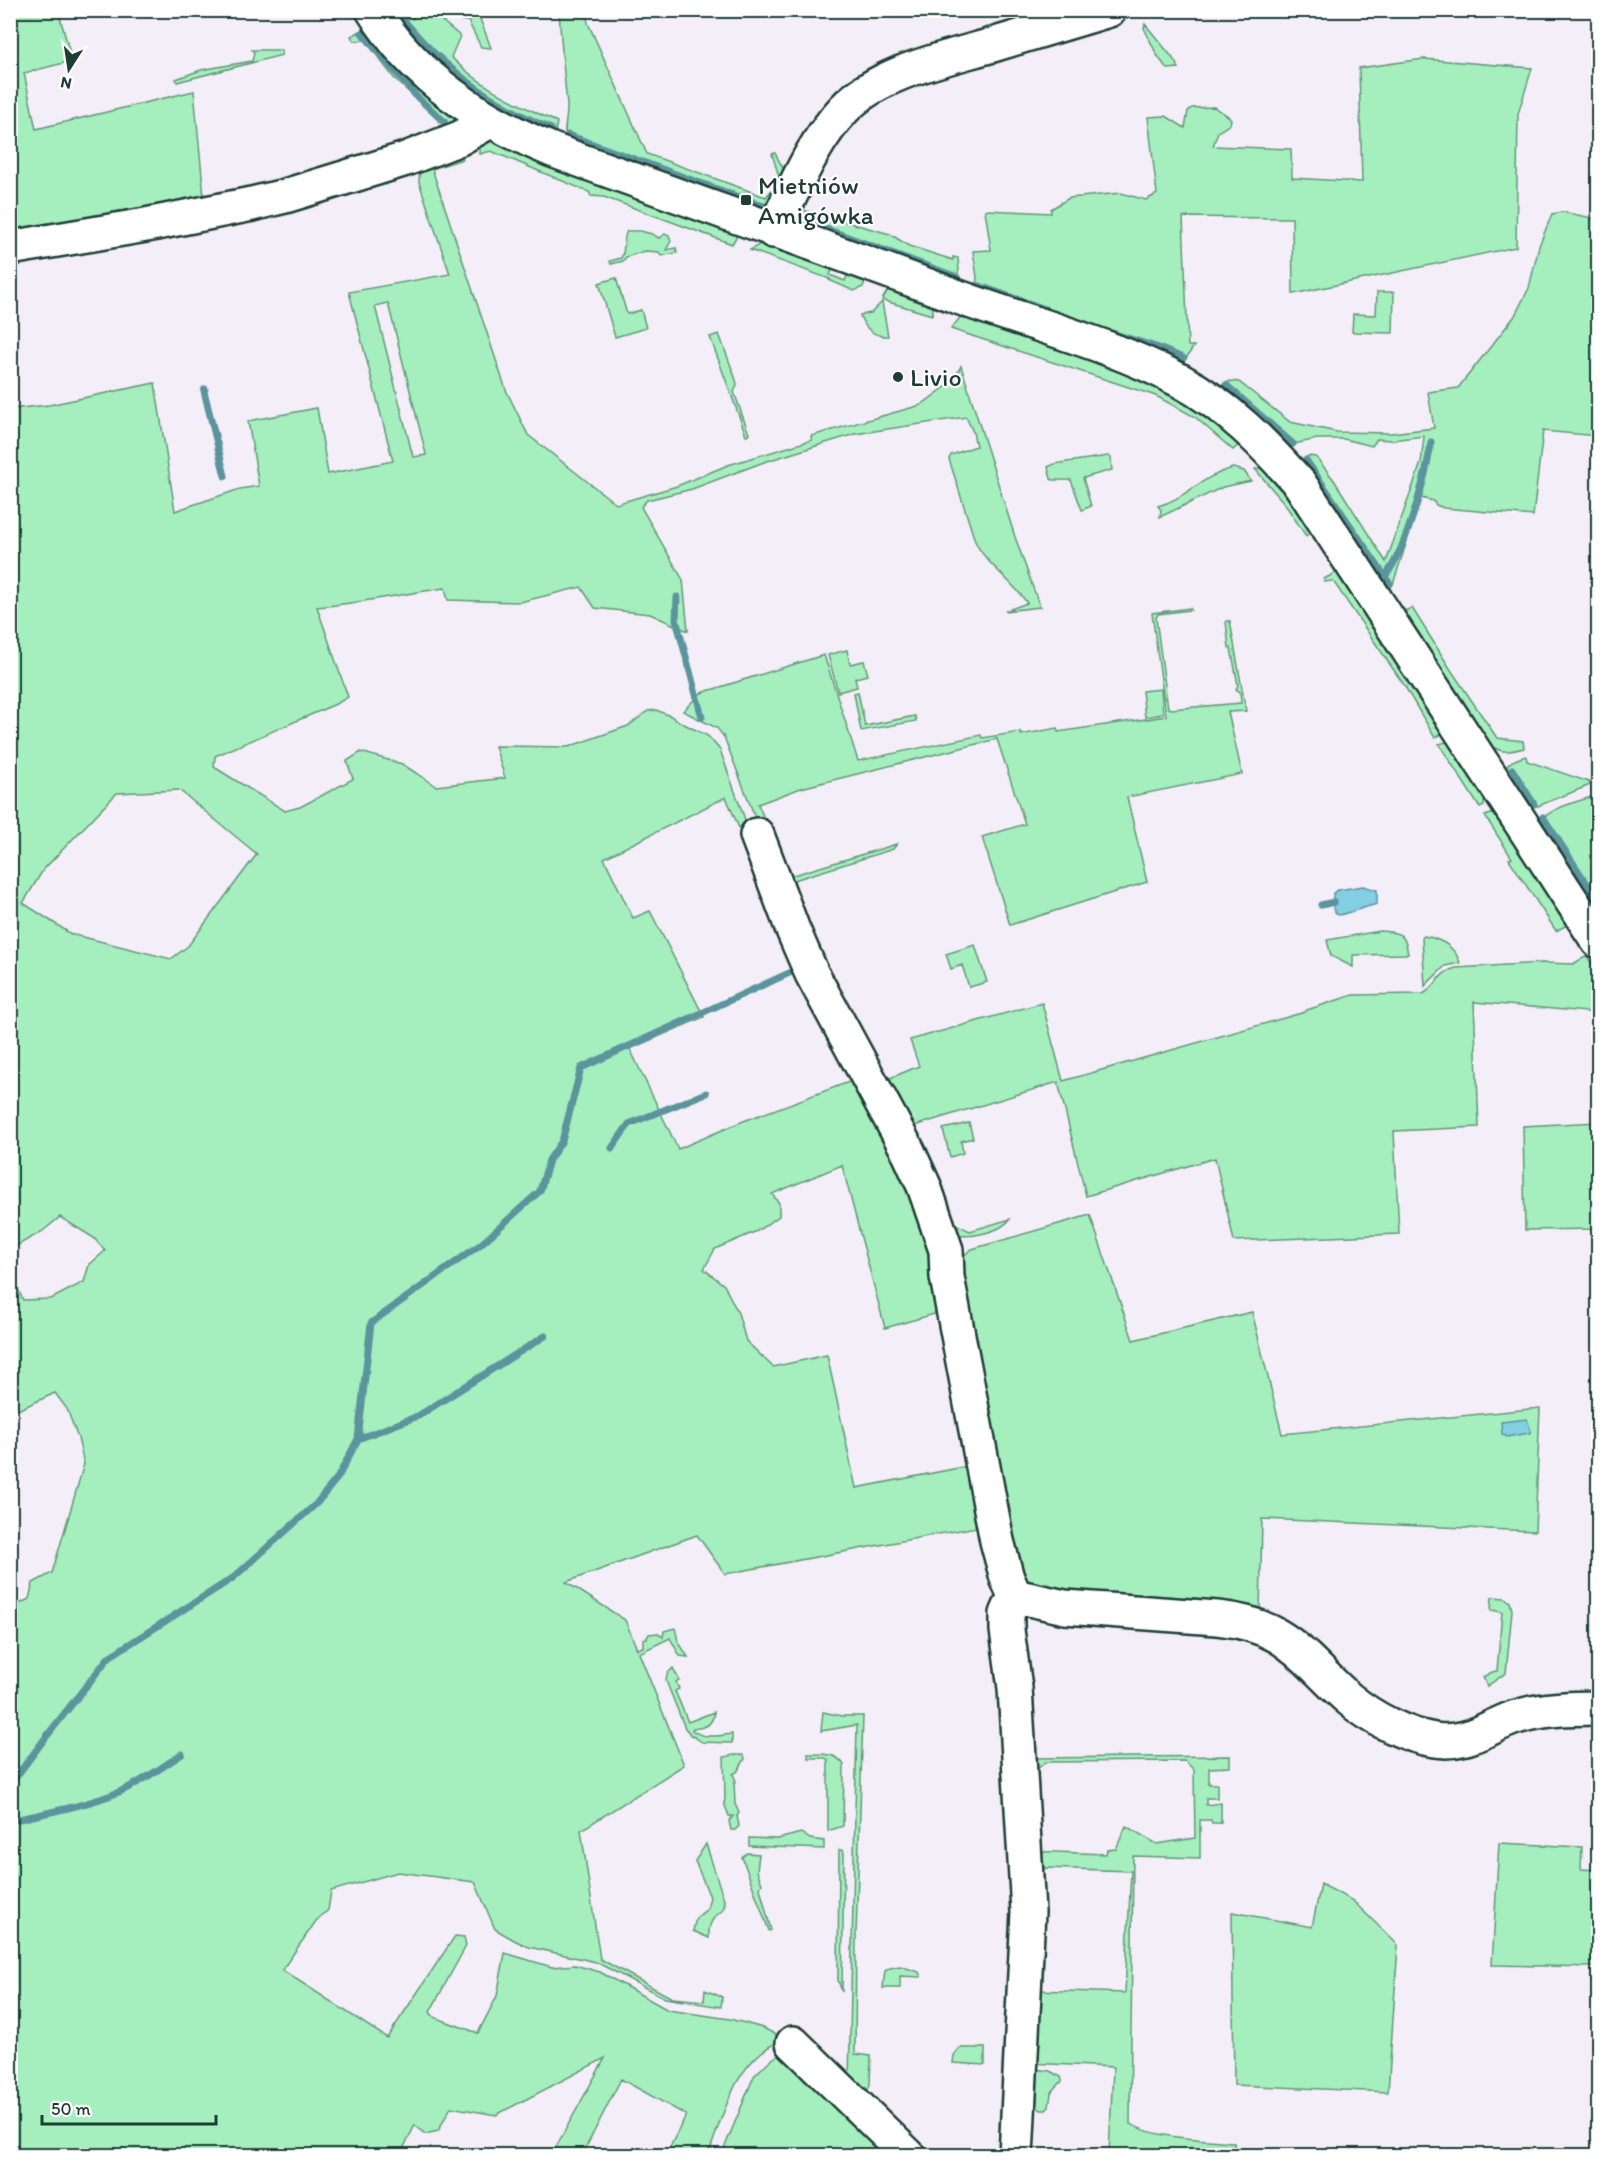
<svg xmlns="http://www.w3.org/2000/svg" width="1609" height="2166" font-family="Itim,sans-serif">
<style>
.green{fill:#a5efbe;stroke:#629679;stroke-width:1.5;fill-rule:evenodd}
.water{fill:#83cee3;stroke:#5b949d;stroke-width:1.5}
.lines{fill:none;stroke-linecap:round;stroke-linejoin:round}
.stream{stroke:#5b949d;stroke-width:7}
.minor-casing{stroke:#1f3d34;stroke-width:38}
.minor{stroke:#fff;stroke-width:33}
.poi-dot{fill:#1f3d34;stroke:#fff;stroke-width:2}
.labels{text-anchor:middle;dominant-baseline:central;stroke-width:4.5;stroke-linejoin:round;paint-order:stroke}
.poi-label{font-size:26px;fill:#1f3d34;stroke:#fff;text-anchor:start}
</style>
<rect width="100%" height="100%" fill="#f3eef7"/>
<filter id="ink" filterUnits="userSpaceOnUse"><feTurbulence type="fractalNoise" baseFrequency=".0167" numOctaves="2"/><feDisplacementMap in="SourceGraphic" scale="12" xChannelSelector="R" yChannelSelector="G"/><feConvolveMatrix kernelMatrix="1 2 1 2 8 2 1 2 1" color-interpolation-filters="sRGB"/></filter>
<g filter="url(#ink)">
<path class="green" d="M 10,11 L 65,11 L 67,14 L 60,17 L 72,61 L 24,73 L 36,129 L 194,91 L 205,208 L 11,243 Z
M 384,11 L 408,11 L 413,19 L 417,11 L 477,11 L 491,48 L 481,47 L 468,21 L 451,19 L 442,21 L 460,36 L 451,57 C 480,87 519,105 557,122 L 555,133 L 551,136 L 476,101 Z
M 559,11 L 586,11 L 588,23 L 647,154 L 766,197 L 780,180 L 772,154 L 775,153 L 788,178 L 775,210 L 749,210 L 753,199 L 741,194 L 736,206 L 567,142 C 562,130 568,118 567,105 C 564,74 561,42 559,11 Z
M 1145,24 L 1172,57 L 1179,68 L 1167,69 L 1157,55 L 1144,28 Z
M 367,28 L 450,109 L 454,117 L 454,123 L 436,130 L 442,124 L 394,78 L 365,40 L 354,41 L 351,36 Z
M 252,50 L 281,50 L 282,55 L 177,82 L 176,79 L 201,70 L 252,61 L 254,53 Z
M 969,58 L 971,61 C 922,73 873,90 838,128 C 838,146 830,152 820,165 C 811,178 806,195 799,209 L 890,234 L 909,246 L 953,260 L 953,257 L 958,258 L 959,270 L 955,280 L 942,278 L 810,230 L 800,224 L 795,209 L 796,201 L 817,164 L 833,145 C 833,93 930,69 969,58 Z
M 1424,59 L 1532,68 L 1518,114 L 1516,247 L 1293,294 L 1292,218 L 1183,217 L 1188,346 L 1194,346 L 1182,365 L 976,288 L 977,277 L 973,251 L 991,250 L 985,210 L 1051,213 L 1051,209 L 1069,198 L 1121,193 L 1146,200 L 1157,194 L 1148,117 L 1166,116 L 1185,128 L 1188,111 L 1192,108 L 1214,107 C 1220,112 1226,113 1231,119 L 1230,124 L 1218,132 L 1213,146 L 1291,149 L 1292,178 L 1362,182 L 1359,68 Z
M 487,139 L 496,140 L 738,234 L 732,244 L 604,197 L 591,196 L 589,192 L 491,151 L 480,154 L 480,147 Z
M 458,154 L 463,159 L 432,169 L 506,390 L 528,435 L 616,504 L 677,486 L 728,465 L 812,440 L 811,436 L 921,405 L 952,382 L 961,366 L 1015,537 L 1040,607 L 1005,611 L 1027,603 C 1013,581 985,564 975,541 L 949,459 L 951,455 L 976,446 L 973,432 L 966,417 L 855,434 L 764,462 L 692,489 L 647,500 L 641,507 L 683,580 L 688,631 L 650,614 L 595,608 L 581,587 L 520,602 L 448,600 L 445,588 C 402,594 360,603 317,607 L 348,697 L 338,703 L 215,756 L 214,767 L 285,811 L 300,807 L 353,779 L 347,761 L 361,752 L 402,764 L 436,786 L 505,778 L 495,746 L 568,747 L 628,726 L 648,711 L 656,710 L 671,716 L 676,720 L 708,736 L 720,750 L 747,825 L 739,828 L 726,797 L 604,858 L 633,918 L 650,911 L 704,1017 L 630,1049 L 678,1149 L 741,1122 L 860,1078 L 911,1170 L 945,1311 L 885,1328 L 842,1165 L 772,1194 L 779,1203 L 779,1216 L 757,1231 L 715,1249 L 704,1269 L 724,1285 L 738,1313 L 746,1341 L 773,1367 L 827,1355 L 856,1488 L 974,1465 L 981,1530 L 977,1531 L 976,1527 L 725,1574 L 697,1535 L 566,1582 L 625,1620 L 637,1649 L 643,1647 L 643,1639 L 647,1638 L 649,1634 L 658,1633 L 663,1637 L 664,1631 L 675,1628 L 678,1641 L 688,1657 L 680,1656 L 670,1638 L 639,1653 L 684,1765 L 581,1830 L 600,1959 L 672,1998 L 704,2001 L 705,1990 L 722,1997 L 721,2007 L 665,1998 L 596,1962 L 529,1947 L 514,1940 L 495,1929 L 475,1882 L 398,1872 L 331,1891 L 328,1910 L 316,1921 L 282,1970 L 387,2038 L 455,1936 L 464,1937 L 466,1946 L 430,2012 L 434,2017 L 478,2033 L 497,1996 L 505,1953 L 552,1967 L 575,1965 L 600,1972 L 668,2010 L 730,2019 L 763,2028 L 779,2036 L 780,2041 C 735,2060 724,2114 708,2155 L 666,2155 L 686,2115 L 621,2079 L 582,2155 L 543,2155 L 546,2153 L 552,2154 L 605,2058 L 496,2115 L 451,2107 L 438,2131 L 425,2134 L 415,2125 L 400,2155 L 11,2155 L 11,1608 L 29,1599 L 33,1583 L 52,1573 L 84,1464 L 78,1438 L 67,1409 L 55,1393 L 11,1413 L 10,1272 L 23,1300 L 51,1299 L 84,1282 L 89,1265 L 105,1251 L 94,1238 L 60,1217 L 43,1231 L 11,1249 L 11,409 L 49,405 L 155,383 L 175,511 L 240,489 L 259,486 L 248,421 L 317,408 L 328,474 L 393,461 L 349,292 L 450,274 L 419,182 L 420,161 ZM 388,303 L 426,454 L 426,455 L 413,457 L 375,306 ZM 179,790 L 257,854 L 188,946 L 171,959 L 71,934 L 23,903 L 43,870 L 117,793 Z
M 1562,212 L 1598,219 L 1598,436 L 1543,431 L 1533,516 L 1444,508 L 1436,505 L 1433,501 L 1421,498 L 1393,584 L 1385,586 L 1301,466 L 1308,456 L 1316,457 L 1334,480 L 1386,562 L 1421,463 L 1424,436 L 1391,440 L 1377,439 L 1372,446 L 1344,439 L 1317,439 L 1294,444 L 1288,450 L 1225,392 L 1224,388 L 1230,381 L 1239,382 L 1290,422 L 1337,432 L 1391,433 L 1434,428 L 1428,392 L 1458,388 L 1514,317 L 1529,288 L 1539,246 L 1552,214 Z
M 627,231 L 640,231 L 652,234 L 659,238 L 665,234 L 669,236 L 671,241 L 666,250 L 676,248 L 677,253 L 661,256 L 659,252 L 645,251 L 626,257 L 623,261 L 611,264 L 610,261 L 621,258 C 626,249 622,241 627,231 Z
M 762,243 L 776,243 L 834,265 L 830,275 L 845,281 L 849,271 L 866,279 L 863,287 L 854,291 L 829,280 L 830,279 L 750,250 Z
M 616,278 L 627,314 L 641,310 L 646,328 L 615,337 L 599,283 Z
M 889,288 L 934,303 L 932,315 L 882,300 Z
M 1377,292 L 1394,292 L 1393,333 L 1352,332 L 1353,314 L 1376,315 Z
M 882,302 L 888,336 C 874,337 864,328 860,315 L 871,313 Z
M 962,315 L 1149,377 L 1244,440 L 1233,450 L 1195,417 L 1156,396 L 951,329 Z
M 719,334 L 736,380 L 737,385 L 734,392 L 749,434 L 746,435 L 710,337 Z
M 1108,456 L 1111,458 L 1112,470 L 1083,478 L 1091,506 L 1082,510 L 1071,480 L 1053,480 L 1051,479 L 1048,467 L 1054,464 Z
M 1272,466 L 1316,526 L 1306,536 L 1285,504 L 1255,469 Z
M 1233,468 L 1244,471 L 1251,481 L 1223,487 L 1160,517 L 1161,510 L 1158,506 C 1185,499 1202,476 1233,468 Z
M 1339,571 L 1443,733 L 1435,738 L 1404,685 L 1333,581 L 1324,582 L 1324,579 Z
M 1190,608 L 1191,610 L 1158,614 L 1156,618 L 1168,708 L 1171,709 L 1241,703 L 1240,692 L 1236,689 L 1238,685 L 1231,648 L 1229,648 L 1226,621 L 1230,621 L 1246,711 L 1228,712 L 1242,774 L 1127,797 L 1147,882 L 1010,925 L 982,837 L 1025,824 L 997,739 L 801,788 L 758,804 L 788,875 L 797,874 L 897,844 L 893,849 L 788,882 L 779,879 L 724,737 L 717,728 L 683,711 L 701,693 L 824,655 L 858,761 L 981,735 L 982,738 L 1020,732 L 1021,735 L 1057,728 L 1058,732 L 1166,716 L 1152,613 Z
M 1412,608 L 1451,670 L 1497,738 L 1523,741 L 1524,748 C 1505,753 1501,753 1484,742 L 1409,624 L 1404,611 Z
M 847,650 L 850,664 L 864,661 L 868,675 L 855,678 L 857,687 L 838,692 L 828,655 Z
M 1161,689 L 1163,714 L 1145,717 L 1142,691 Z
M 858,692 L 865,726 L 915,716 L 916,721 L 861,731 L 854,693 Z
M 1450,741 C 1462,758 1488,785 1484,806 L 1480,808 L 1439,744 Z
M 1526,756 L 1527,761 L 1589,782 L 1590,785 L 1538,806 L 1527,805 L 1505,771 C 1507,761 1517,759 1526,756 Z
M 1594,796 L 1598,810 L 1598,886 L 1595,888 L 1598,893 L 1598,916 L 1538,824 C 1548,808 1577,802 1594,796 Z
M 1495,813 L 1567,925 L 1556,931 L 1509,859 L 1512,858 L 1485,816 Z
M 1380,931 C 1400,933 1405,932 1408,954 L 1353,955 L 1353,967 L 1331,956 L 1327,940 Z
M 1424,936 C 1441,939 1455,946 1460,963 L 1445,966 L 1425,986 L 1422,938 Z
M 975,945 L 987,982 L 969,987 L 962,965 L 951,969 L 946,954 Z
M 1587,956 L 1598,974 L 1598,1013 L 1474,1002 L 1479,1127 L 1394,1131 L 1399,1234 L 1234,1241 L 1215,1158 L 1086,1196 L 1058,1082 L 914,1126 L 955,1224 L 970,1231 L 1010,1219 C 1001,1232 966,1240 953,1233 L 883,1081 L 919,1066 L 910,1040 L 1042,1003 L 1063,1081 L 1305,1012 L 1307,1010 L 1353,995 L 1423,994 C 1438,986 1438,972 1456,968 L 1542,963 L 1573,964 Z
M 1598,1122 L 1598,1229 L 1525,1230 L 1523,1126 Z
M 969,1123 L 973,1138 L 961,1141 L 963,1153 L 950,1157 L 943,1129 Z
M 1090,1215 L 1133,1340 L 1252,1312 L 1282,1434 L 1540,1408 L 1535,1531 L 1262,1519 L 1260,1613 L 1280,1625 L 1021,1585 L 956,1265 L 963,1256 L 972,1249 Z
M 1492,1597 L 1505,1598 L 1510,1602 L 1512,1610 L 1506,1673 L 1487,1686 L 1483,1677 L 1492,1672 L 1497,1671 L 1502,1612 L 1491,1610 Z
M 673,1668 L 679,1680 L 676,1682 L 679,1689 L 675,1691 L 688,1722 L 714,1712 C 713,1724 705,1729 693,1728 L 692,1730 C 703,1739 719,1736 732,1734 L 732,1743 L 702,1742 L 690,1734 L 685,1728 L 666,1681 L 667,1674 Z
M 823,1712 L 842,1716 L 863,1716 L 856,1936 L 855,2054 L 871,2056 L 870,2084 L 866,2096 L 849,2080 L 857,1725 L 821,1731 Z
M 808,1754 C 821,1754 836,1752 844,1765 L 843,1826 L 828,1831 L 828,1760 L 825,1758 L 808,1758 Z
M 734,1755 L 744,1755 L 745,1759 L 737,1772 L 733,1774 L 736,1781 L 734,1783 L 735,1804 L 739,1813 L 737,1816 L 739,1826 L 735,1830 L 731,1830 L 729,1821 L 733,1816 L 729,1816 L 724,1803 L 725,1799 L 724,1757 Z
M 1230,1756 L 1230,1767 L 1209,1768 L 1209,1784 L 1217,1784 L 1217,1798 L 1206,1798 L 1206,1805 L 1221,1803 L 1221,1823 L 1212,1823 L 1211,1820 L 1200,1820 L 1200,1858 L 1133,1856 L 1130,2123 C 1149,2138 1209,2140 1234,2142 L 1235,2155 L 1109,2155 L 1113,2067 L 1030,2063 L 1036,1990 L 1125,1993 L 1131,1871 L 1045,1868 L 1031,1881 L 1029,1851 L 1106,1854 L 1107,1850 L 1116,1849 L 1126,1826 L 1157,1844 L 1195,1838 L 1194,1770 L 1185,1761 L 1046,1762 L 1036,1770 L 1036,1758 Z
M 801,1833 L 810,1839 L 824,1841 L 824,1849 L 749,1846 L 749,1838 L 778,1839 Z
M 1499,1843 L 1582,1847 L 1581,1869 L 1598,1870 L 1598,1967 L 1492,1965 Z
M 706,1844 L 725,1903 L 723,1910 C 712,1918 708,1924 709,1938 L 693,1931 L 696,1918 L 707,1909 L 710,1897 L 695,1861 Z
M 839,1850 L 843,1850 L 844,1853 L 842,1992 L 838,1980 Z
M 747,1853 L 759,1854 L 757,1871 L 762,1884 L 760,1888 L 771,1930 L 769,1931 L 742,1857 Z
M 1321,1884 L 1353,1901 L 1398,1945 L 1388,2092 L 1234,2085 L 1232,1912 L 1312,1927 Z
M 900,1966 L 919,1972 L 921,1977 L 900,1976 L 900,1988 L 883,1988 L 885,1971 L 890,1968 Z
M 960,2048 L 985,2048 L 985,2065 L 953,2063 L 954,2055 Z
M 781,2053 L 901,2156 L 721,2156 L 754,2076 L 768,2062 Z
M 1034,2069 L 1050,2071 L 1061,2077 L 1062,2081 L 1051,2093 L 1049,2107 L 1046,2110 L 1041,2110 L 1032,2103 Z"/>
<path class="water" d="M 1363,886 L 1377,890 L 1377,904 L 1340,915 L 1336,914 L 1333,909 L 1333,893 L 1338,890 Z
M 1527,1419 L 1531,1432 L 1529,1433 L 1507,1437 L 1502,1434 L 1501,1422 Z"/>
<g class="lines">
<path class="stream" d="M 396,10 C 436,63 490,103 551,129
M 362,33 L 417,97 L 444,121
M 568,135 L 739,197
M 752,202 L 767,207
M 807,222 L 957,277
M 977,285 L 1045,309
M 1112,333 L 1156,347 L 1183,358
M 1226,385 L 1293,444
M 205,389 L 204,391 L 225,476
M 1306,460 L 1390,584
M 1385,576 C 1405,553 1427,474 1431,442
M 677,597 L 676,619 L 702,717
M 1512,769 L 1534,804
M 1543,817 L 1598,901
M 1321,905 L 1334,902
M 612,1148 L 629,1124 L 706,1093
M 358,1439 L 371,1323 L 481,1244 L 540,1191 L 549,1160 L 562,1141 L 581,1068 L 796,970
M 10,1785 L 46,1737 L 109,1657 L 233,1578 L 316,1504 L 338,1477 L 358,1439 L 418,1416 L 545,1336
M 10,1821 C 46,1813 85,1806 119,1792 C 141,1783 162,1767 182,1754"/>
<defs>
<path id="minor" d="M 373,10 C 415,78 480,120 552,150 C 688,200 825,247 961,298 C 1032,324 1114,345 1181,381 C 1229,407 1264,444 1300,484 L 1598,941
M 773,231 C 794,190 812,143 844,109 C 881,70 950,58 999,43 C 1036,32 1072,21 1109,10
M 10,248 L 146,225 L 252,204 L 285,196 L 406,159 L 460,138 L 490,121
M 757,835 L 793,930 L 812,974 L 908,1151 L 924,1186 L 946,1250 L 947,1277 L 997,1541 L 1007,1578 L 1015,1596 L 1007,1614 L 1007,1630 L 1015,1688 L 1028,1912 L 1016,2156
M 1015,1596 L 1065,1607 L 1217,1618 C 1238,1620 1259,1625 1278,1636 C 1306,1653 1325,1679 1349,1699 C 1372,1718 1406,1736 1435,1740 C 1466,1745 1486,1728 1513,1718 C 1540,1709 1570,1708 1598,1708
M 793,2043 L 909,2156"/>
</defs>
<use href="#minor" class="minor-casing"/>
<use href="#minor" class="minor"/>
</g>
</g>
<g class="poi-dot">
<rect x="740" y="194" width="12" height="12" rx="3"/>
<circle cx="898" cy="377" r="6"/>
</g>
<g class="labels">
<g class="poi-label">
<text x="758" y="185">Mietniów<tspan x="758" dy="30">Amigówka</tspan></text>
<text x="910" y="377">Livio</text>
</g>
</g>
<rect width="1609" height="2166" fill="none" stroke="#fff" stroke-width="36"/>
<rect x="18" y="18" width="1573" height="2130" fill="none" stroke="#1f3d34" stroke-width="2" filter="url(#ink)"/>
<g transform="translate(69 69) rotate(192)" stroke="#ffffff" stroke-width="4.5" paint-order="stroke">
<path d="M0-4.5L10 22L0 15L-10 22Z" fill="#1f3d34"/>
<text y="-9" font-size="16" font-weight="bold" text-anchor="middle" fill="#1f3d34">N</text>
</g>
<path d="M42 2115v9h174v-9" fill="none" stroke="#1f3d34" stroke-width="3"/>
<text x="51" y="2115" font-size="18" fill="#1f3d34" stroke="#ffffff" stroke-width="4.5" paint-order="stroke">50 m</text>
</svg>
